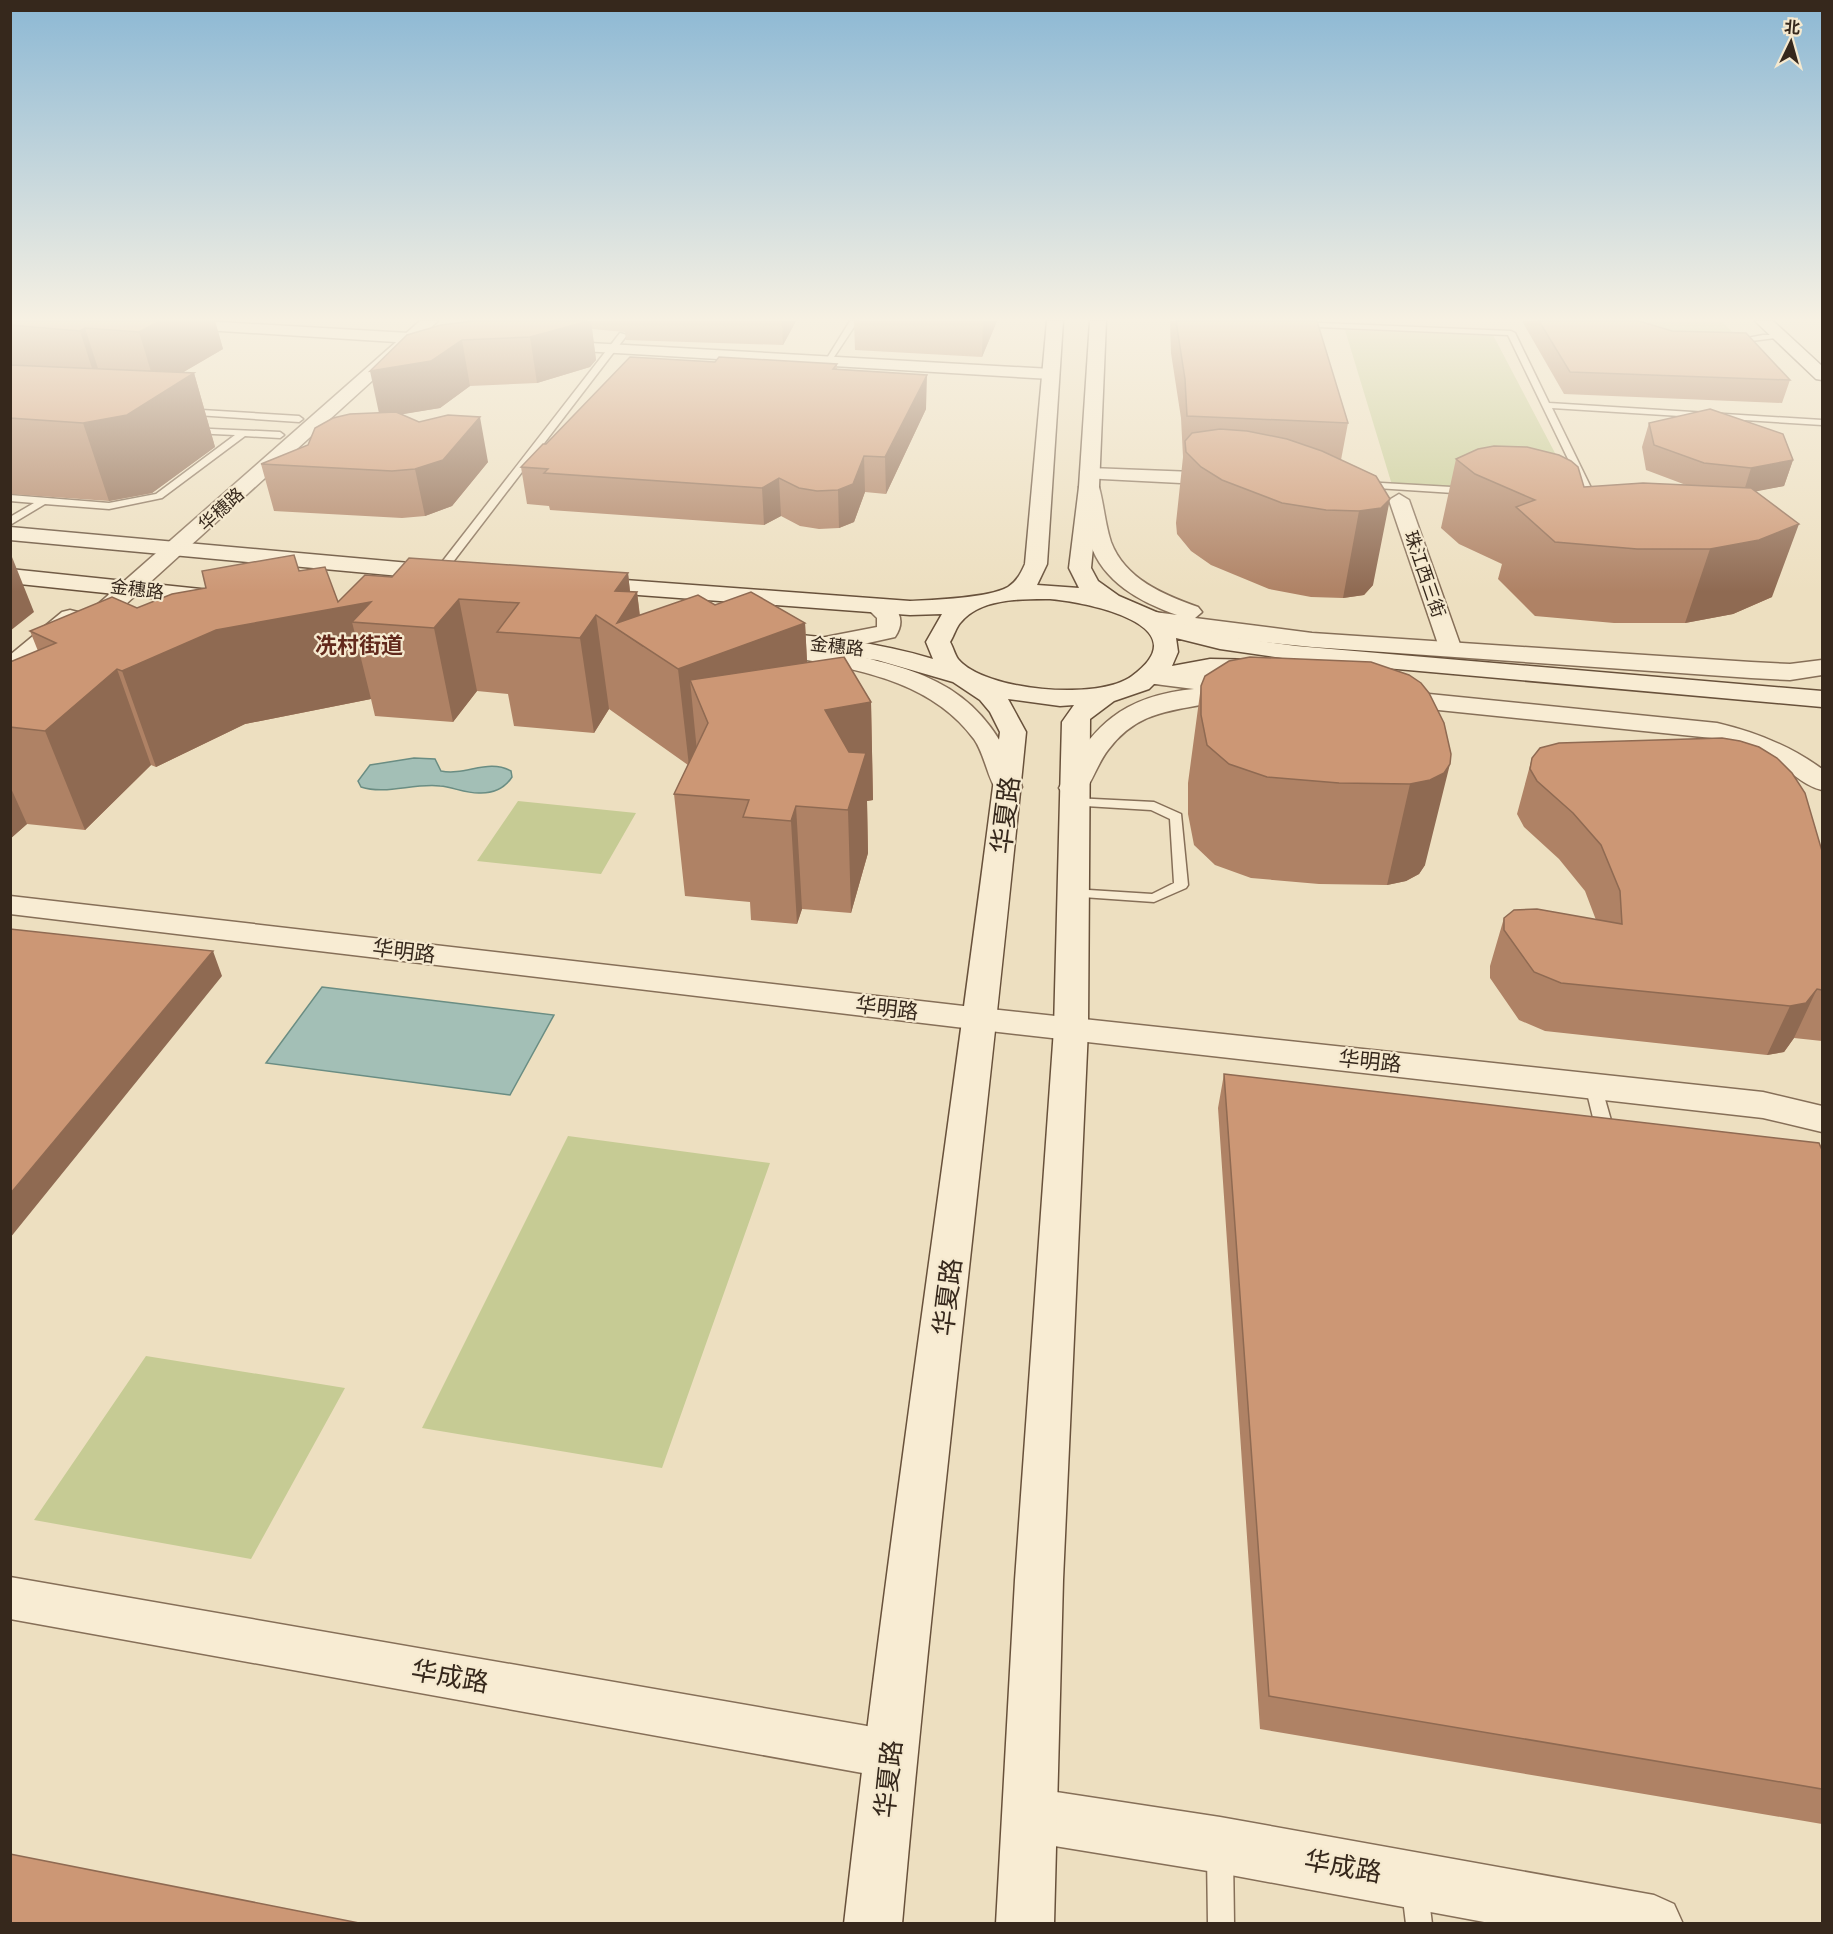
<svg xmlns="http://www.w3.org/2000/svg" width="1833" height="1934" font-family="Merriweather,'Noto Sans SC',serif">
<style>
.green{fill:#c6cb94}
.water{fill:#a3bfb6;stroke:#6a8d83;stroke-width:1.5}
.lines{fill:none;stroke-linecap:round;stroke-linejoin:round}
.service-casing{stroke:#866f58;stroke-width:3}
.minor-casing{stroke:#866f58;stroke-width:3}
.tertiary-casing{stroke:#866f58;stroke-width:3}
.secondary-casing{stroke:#68513b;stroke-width:3}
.service{fill:#f8ecd3;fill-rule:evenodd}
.minor{fill:#f8ecd3;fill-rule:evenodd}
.tertiary{fill:#f8ecd3;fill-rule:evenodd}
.secondary{fill:#f8ecd3;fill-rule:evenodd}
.wall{fill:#af8265}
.shaded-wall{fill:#8f6a52}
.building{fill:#cc9775;stroke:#8f6a52;stroke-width:1.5}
.labels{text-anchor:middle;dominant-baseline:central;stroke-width:4.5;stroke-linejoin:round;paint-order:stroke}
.far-street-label{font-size:18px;fill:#36281c;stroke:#f5e9cf}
.street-label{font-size:21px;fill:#36281c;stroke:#f5e9cf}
.far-district-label{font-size:22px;font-weight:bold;fill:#62291c;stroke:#f5e9cf}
.near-street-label{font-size:26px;fill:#36281c;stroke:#f5e9cf}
</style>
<rect width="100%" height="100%" fill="#eddfc0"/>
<path class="green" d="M 1562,321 L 1721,321 L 1740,339 Z
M 1345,330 L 1493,335 L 1576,493 L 1392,485 Z
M 518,801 L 636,813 L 601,874 L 477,861 Z
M 568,1136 L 770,1163 L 662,1468 L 422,1428 Z
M 146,1356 L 345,1388 L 251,1559 L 34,1520 Z"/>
<path class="water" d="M 414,758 L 435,759 L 441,771 C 466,776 488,758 511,771 L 512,777 C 505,788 494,793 481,793 C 467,794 453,787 440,786 C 413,783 386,795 361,787 L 358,781 L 370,765 Z
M 322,987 L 554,1015 L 510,1095 L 266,1063 Z"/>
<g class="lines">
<defs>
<path id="service" d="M 850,321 L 858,321 L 830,363 L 824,363 Z
M 1297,322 L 1511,331 L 1515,333 L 1549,403 L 1822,420 L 1822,425 L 1552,408 L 1596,498 C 1592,502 1582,501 1578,497 L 1585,494 L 1508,335 L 1294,326 Z
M 620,333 L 627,335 L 443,575 L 435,575 L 435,571 Z
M 1763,335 L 1781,335 L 1785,337 L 1751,341 L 1735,349 L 1731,347 L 1742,339 Z
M 185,409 L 299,416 L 303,419 L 299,422 L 182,414 L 181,412 Z
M 189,428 L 280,432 L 284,435 L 280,438 L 245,436 L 162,498 L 109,509 L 45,504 L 10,525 L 10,517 L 34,503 L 10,501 L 10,495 L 109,503 L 156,494 L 235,435 L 192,433 L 189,432 Z
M 1364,482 L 1469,488 L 1474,491 L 1469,494 L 1361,487 L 1361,483 Z
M 1074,798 L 1154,802 L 1181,814 L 1188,885 L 1186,888 L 1154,902 L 1068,896 L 1066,893 L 1068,890 L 1073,889 L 1152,894 L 1174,883 L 1170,819 L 1151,810 L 1069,805 L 1067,802 Z
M 1593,1079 L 1599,1081 L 1601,1085 L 1616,1138 L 1613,1142 L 1601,1142 L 1598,1138 L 1585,1085 L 1587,1081 Z
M 1220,1841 L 1229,1845 L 1233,1854 L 1234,1924 L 1208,1924 L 1207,1854 L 1211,1845 Z
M 1415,1878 L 1424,1882 L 1428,1891 L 1432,1924 L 1406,1924 L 1402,1891 L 1406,1882 Z"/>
<path id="minor" d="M 120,321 L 202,321 L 443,335 L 451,340 L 443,345 L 127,325 Z
M 554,341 L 1051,369 L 1059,374 L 1051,379 L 549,349 L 546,346 Z
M 1090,468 L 1220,473 L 1229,479 L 1220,485 L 1083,478 L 1081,474 L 1083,470 Z
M 1399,494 L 1409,500 L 1461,647 L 1458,652 L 1442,652 L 1439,647 L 1389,500 Z
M 10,1577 L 890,1730 L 907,1737 L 914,1754 L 907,1771 L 890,1778 L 10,1619 Z"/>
<path id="tertiary" d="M 420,321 L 438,321 L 93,634 L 84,636 L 75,634 L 72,629 L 74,626 L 19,673 L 10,675 L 10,655 L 62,612 L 70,610 L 78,612 L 82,617 L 80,620 Z
M 1089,481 L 1096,483 L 1099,487 C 1104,505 1105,524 1111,542 C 1125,579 1164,595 1198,607 L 1202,612 L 1195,618 L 1312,633 L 1751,662 L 1790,664 L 1822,660 L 1822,675 L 1790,680 L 1751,678 L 1312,647 L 1252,641 L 1139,623 L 1135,618 L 1139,613 L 1147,611 L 1177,615 C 1140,602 1103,582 1090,543 C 1084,525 1083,505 1079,487 L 1082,483 Z
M 877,599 C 898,604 907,619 895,637 L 832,651 C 929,670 985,688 1022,787 L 1018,793 L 1008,796 L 998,793 C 987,777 985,755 974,739 C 923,670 832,668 755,649 L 752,644 L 755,639 L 764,637 L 814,647 L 812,644 L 815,639 L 877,627 L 877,618 L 865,606 L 869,601 Z
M 1148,669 L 1248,678 L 1257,681 L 1261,686 L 1257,691 L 1248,694 L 1220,691 L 1223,695 L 1219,701 C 1174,712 1140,708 1108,750 C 1098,763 1093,780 1083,794 L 1073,797 L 1063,794 L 1059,788 C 1091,726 1122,696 1194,689 L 1139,682 L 1135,677 L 1139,672 Z
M 1389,690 L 1717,723 C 1755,732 1791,746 1822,769 L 1822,790 C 1807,787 1795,775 1782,767 C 1760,754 1736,745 1712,738 L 1380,704 L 1376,698 L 1380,692 Z
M 10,896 L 981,1008 L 1763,1092 L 1822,1106 L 1822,1132 L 1763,1118 L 981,1030 L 10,914 Z
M 1030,1788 L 1220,1817 L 1654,1895 L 1674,1904 L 1683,1924 L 1495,1924 L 1220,1873 L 1030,1842 L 1011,1834 L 1003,1815 L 1011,1796 Z"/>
<path id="secondary" d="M 1047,321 L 1063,321 L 1047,564 L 1037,585 L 1079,588 L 1069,568 L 1079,487 L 1090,321 L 1106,321 L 1099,487 L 1091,568 L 1098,581 L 1119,596 L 1191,627 L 1238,638 L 1296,646 L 1822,691 L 1822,707 L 1296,660 L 1220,649 L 1176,638 L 1178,652 L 1172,666 L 1210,659 L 1266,660 L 1275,663 L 1279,668 L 1275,673 L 1266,676 L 1210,675 L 1154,684 L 1149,689 L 1114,701 L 1090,719 L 1088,1029 L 1063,1580 L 1054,1924 L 996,1924 L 1015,1580 L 1054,1029 L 1062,722 L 1074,705 L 1060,706 L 1008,699 L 1026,732 C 987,1129 937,1526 902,1924 L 844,1924 C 889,1526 950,1129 1000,732 L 990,712 L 980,700 L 953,682 L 877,660 L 763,646 L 754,644 L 751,639 L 754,634 L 763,632 C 821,636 878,642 933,659 L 926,642 L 942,614 L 910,615 L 584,591 L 576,589 L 572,584 L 576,579 L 584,577 L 910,601 C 933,600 989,598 1008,587 C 1017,581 1021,573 1025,564 ZM 1050,599 C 1086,602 1202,625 1132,676 C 1099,701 984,691 958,659 C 955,655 953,647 950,642 C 954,636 956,627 961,622 C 981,598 1022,599 1050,599 Z
M 1755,321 L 1773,321 L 1822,366 L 1822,380 L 1816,379 Z
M 10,527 L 443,566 L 451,568 L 454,573 L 451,578 L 443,580 L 10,540 Z
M 10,569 L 220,591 L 228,593 L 232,598 L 228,603 L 220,605 L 10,583 Z"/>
</defs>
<use href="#service" class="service-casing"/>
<use href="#minor" class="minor-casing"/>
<use href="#tertiary" class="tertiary-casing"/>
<use href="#secondary" class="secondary-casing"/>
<use href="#service" class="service"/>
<use href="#minor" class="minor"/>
<use href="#tertiary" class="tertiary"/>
<use href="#secondary" class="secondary"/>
</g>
<path class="wall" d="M 10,321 L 215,321 L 223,349 L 182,373 L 194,373 L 215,447 L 152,493 L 109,501 L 10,494 Z
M 472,321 L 796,321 L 783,345 L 626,340 L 625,332 L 592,329 L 596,360 L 590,367 L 537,383 L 470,386 L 440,408 L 402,414 L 488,462 L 452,506 L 425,516 L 402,518 L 274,511 L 261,464 L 308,445 L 379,413 Z
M 854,321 L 997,321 L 982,357 L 855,350 Z
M 1170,321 L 1317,321 L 1348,423 L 1341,460 L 1376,476 L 1373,585 L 1364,595 L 1343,598 L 1311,597 L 1269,589 L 1211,565 L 1191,551 L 1177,534 L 1176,523 L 1183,457 L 1181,418 L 1171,353 Z
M 1522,321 L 1639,321 L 1790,380 L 1782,403 L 1564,394 Z
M 715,362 L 837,364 L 837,369 L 926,409 L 886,494 L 865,492 L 854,522 L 839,528 L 819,529 L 800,526 L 781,516 L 764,525 L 550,510 L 549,506 L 527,504 L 521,467 L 546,444 Z
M 1649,423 L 1793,460 L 1784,486 L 1755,491 L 1772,597 L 1733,614 L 1685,623 L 1614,623 L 1535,616 L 1498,579 L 1502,564 L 1459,544 L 1441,528 L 1456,459 L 1584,487 L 1686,485 L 1646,470 L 1642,447 Z
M 299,571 L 338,602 L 392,577 L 628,573 L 630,592 L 637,592 L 640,615 L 715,605 L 805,623 L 807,663 L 871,702 L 873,800 L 867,801 L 868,853 L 851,913 L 802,909 L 797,924 L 751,920 L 750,902 L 685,896 L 674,794 L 688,765 L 609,709 L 594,733 L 514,726 L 508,694 L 477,691 L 453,722 L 375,716 L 371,699 L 245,724 L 156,767 L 151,765 L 85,830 L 27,824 L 10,839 L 10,662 L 38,651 L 30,631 L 137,608 Z
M 1409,675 L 1425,865 L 1419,874 L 1406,881 L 1387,885 L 1319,884 L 1251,878 L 1215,865 L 1194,845 L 1188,814 L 1188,783 L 1201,686 Z
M 1532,758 L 1822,851 L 1822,1041 L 1794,1038 L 1784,1052 L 1767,1055 L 1545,1031 L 1519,1020 L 1490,978 L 1490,966 L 1504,918 L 1596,920 L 1585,891 L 1559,859 L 1524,827 L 1517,814 Z
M 1224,1074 L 1822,1150 L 1822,1824 L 1260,1729 L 1218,1108 Z"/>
<path class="shaded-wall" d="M 160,321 L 215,321 L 223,349 L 156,388 L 139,332 Z
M 586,321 L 591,321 L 596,360 L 590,367 L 537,383 L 530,337 Z
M 782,321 L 796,321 L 783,345 Z
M 983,321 L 997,321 L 982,357 Z
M 85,328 L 103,384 L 98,387 L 80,331 Z
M 462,340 L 470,386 L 440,408 L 380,418 L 370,371 Z
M 194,373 L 215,447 L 152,493 L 109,501 L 83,423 Z
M 927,375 L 926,409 L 886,494 L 885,457 Z
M 480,417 L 488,462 L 452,506 L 425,516 L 415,469 Z
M 864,456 L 865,492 L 854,522 L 839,528 L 838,490 Z
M 1793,460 L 1784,486 L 1743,494 L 1751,468 Z
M 779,478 L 781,516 L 764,525 L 762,488 Z
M 1390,499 L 1373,585 L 1364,595 L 1343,598 L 1359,511 Z
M 1799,524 L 1772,597 L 1733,614 L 1685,623 L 1710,549 Z
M 10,552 L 34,612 L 10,631 Z
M 628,573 L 631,601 L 637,592 L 643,647 L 618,630 L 615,591 Z
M 459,599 L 477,691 L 453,722 L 434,628 Z
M 371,602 L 352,622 L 371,699 L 245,724 L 156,767 L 122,671 L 216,630 Z
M 596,615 L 609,709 L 594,733 L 580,638 Z
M 805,623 L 810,717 L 708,723 L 690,680 L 698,762 L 689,766 L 678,669 Z
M 117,669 L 151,765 L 85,830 L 45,731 Z
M 871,702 L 873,800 L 867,801 L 868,853 L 851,913 L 848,810 L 825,710 Z
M 1450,764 L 1425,865 L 1419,874 L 1406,881 L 1387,885 L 1410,784 Z
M 10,786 L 27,824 L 10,839 Z
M 796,806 L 802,909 L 797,924 L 791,821 Z
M 213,951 L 222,976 L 10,1238 L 10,1194 Z
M 1817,989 L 1794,1038 L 1784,1052 L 1767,1055 L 1790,1006 Z"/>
<path class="building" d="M 10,321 L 160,321 L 139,332 L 85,328 L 80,331 L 10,325 Z
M 472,321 L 586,321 L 585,322 L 530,337 L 462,340 L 431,361 L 370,371 L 407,335 L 441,325 Z
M 1176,321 L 1317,321 L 1348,423 L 1187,416 L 1185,379 Z
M 1539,321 L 1639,321 L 1672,331 L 1746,333 L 1790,380 L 1570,372 Z
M 630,357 L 715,362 L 719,357 L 837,364 L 833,369 L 927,375 L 885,457 L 864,456 L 853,484 L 838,490 L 817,491 L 799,488 L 779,478 L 762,488 L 544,473 L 548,469 L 521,467 L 543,444 L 546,444 Z
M 10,365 L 194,373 L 127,415 L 83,423 L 10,418 Z
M 1710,409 L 1783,434 L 1793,460 L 1751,468 L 1704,463 L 1654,445 L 1649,423 Z
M 396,412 L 419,422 L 448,415 L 480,417 L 443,460 L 415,469 L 392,471 L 261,464 L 308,445 L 315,428 L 333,418 L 350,414 Z
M 1220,429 L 1247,431 L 1287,439 L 1322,451 L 1376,476 L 1390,499 L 1381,508 L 1359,511 L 1326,510 L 1282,503 L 1222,480 L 1201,467 L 1186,452 L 1185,441 L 1192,433 Z
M 1494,446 L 1527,447 L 1559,455 L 1571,461 L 1578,467 L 1584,487 L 1643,483 L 1751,488 L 1799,524 L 1759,540 L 1710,549 L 1637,549 L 1555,542 L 1516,507 L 1535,500 L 1475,474 L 1456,459 L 1478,449 Z
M 294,555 L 299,571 L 325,567 L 338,602 L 365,575 L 392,577 L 409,558 L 628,573 L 615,591 L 637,592 L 617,623 L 698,595 L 715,605 L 751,592 L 805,623 L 678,669 L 596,615 L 580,638 L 497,632 L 519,603 L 459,599 L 434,628 L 352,622 L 371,602 L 216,630 L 122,671 L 117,669 L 45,731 L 10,727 L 10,662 L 56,643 L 30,631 L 112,597 L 137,608 L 172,594 L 206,588 L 202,571 Z
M 844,657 L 871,702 L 825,710 L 849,752 L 866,753 L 848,810 L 796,806 L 791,821 L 743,817 L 749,800 L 674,794 L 708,723 L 690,680 Z
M 1250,657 L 1371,662 L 1409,675 L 1421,683 L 1429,693 L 1444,723 L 1451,754 L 1450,764 L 1444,773 L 1430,780 L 1410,784 L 1339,783 L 1267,777 L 1229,764 L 1207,745 L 1201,715 L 1201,686 L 1205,676 L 1229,661 Z
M 1722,738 L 1740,741 L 1759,747 L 1777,758 L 1792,773 L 1805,793 L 1822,851 L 1822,990 L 1817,989 L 1806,1003 L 1790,1006 L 1561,983 L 1534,972 L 1504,930 L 1504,918 L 1514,910 L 1537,909 L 1622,924 L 1620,891 L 1601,845 L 1573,813 L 1537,781 L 1530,769 L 1532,758 L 1540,748 L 1559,743 Z
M 10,929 L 213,951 L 10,1194 Z
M 1224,1074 L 1819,1143 L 1822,1150 L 1822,1789 L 1269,1696 Z
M 10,1854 L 359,1923 L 10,1923 Z"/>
<linearGradient id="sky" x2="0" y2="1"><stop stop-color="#8cb8d4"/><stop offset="0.54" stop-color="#f7f1e3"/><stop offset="1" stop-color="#f7f1e3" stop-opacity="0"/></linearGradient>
<rect width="1833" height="592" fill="url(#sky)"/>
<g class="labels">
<g class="far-street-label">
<text transform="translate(221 509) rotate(-42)">华穗路</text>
<text transform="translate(1425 574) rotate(71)">珠江西三街</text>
<text transform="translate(137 589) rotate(7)">金穗路</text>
<text transform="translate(837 646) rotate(6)">金穗路</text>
</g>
<g class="street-label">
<text transform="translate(404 951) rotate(7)">华明路</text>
<text transform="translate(887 1008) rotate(7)">华明路</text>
<text transform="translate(1370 1061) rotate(6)">华明路</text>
</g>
<g class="far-district-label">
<text x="359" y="645">冼村街道</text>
</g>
<g class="near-street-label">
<text transform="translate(1005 815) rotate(-83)">华夏路</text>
<text transform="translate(947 1297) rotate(-83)">华夏路</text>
<text transform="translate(450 1676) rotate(10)">华成路</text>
<text transform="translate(888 1779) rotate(-84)">华夏路</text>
<text transform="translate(1343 1866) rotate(10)">华成路</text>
</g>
</g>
<rect width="1833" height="1934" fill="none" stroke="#36281c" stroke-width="24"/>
<g transform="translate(1791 42) rotate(5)" stroke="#f5e9cf" stroke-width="4.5" paint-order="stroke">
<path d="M0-4.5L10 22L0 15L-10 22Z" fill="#36281c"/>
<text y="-9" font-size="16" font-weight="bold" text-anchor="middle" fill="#36281c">北</text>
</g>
</svg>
